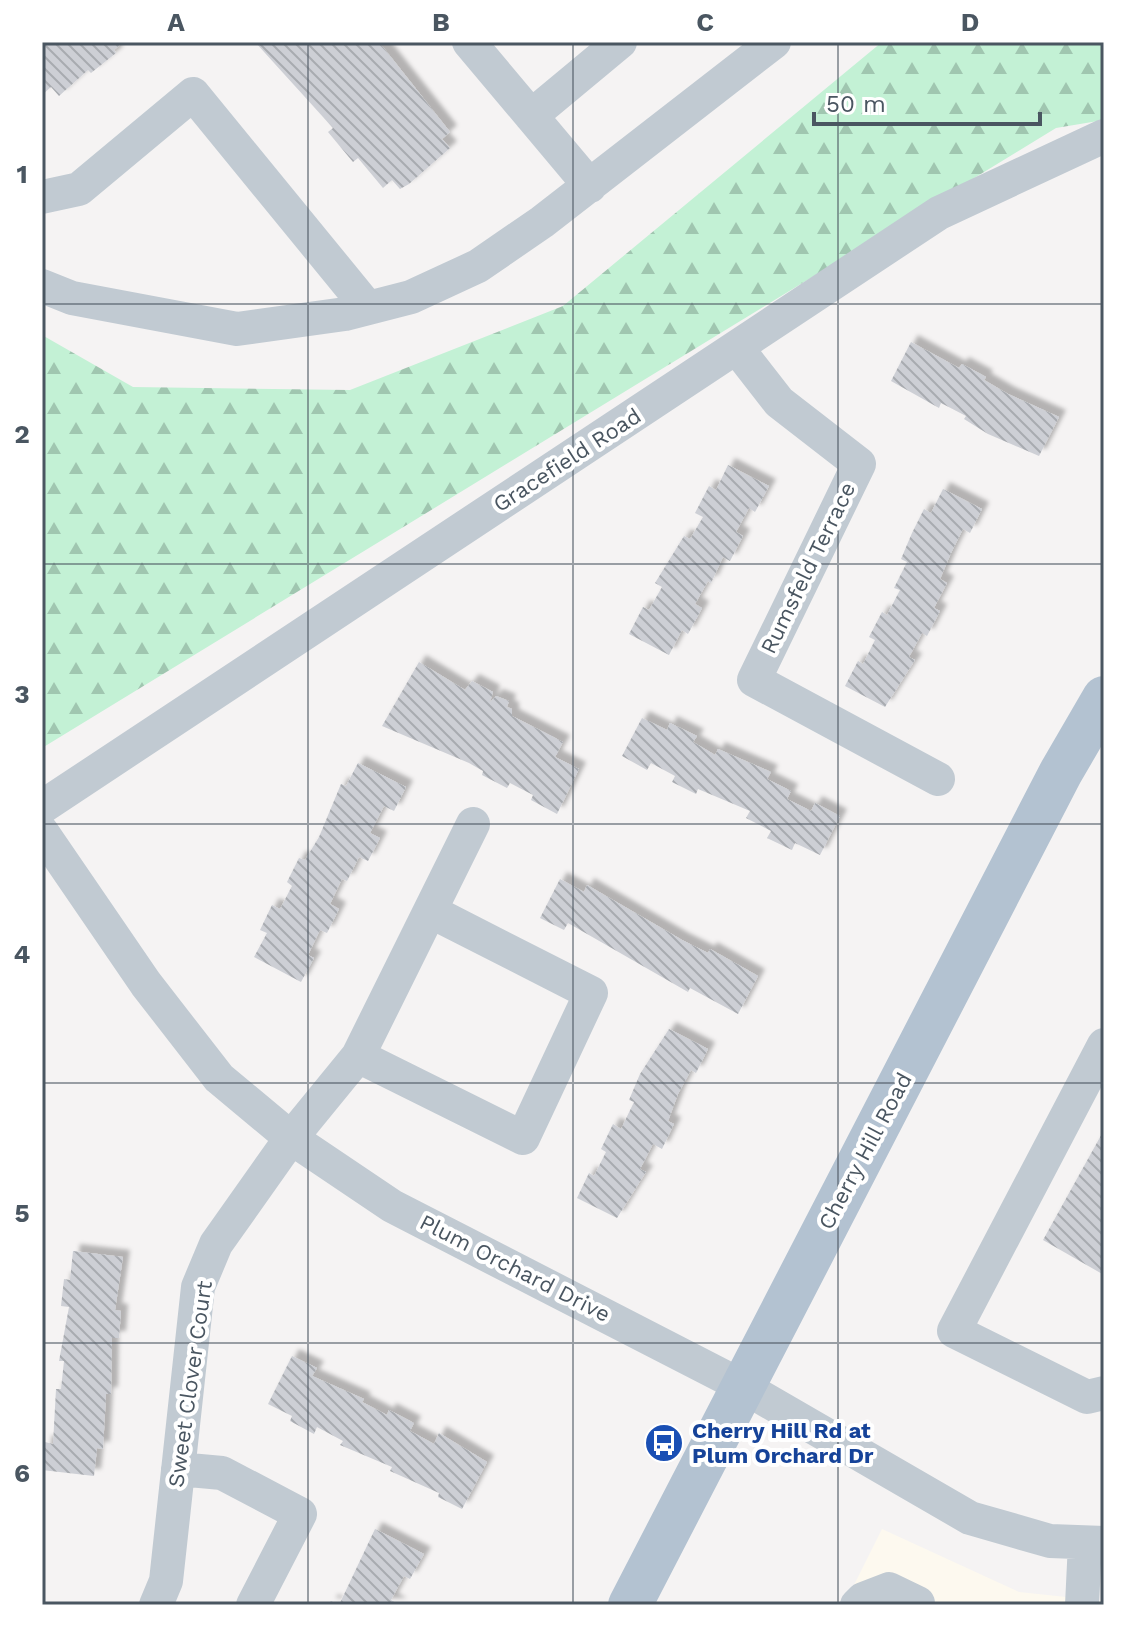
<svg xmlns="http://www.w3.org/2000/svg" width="1146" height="1647" font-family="'Work Sans',sans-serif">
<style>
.commercial{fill:#fdf9ef}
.forest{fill:url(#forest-firs)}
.building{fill:url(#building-back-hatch);filter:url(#shadow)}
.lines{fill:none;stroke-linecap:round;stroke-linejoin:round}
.minor{stroke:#c1cad2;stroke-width:34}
.major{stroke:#b3c2d1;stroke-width:44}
.grid{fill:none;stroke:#4a5661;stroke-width:2;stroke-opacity:0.55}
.labels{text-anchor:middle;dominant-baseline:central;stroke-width:8;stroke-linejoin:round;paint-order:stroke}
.street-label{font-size:22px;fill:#4a5661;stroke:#fff}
.transit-label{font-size:22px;font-weight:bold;fill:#164399;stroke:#fff;text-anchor:start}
.neatline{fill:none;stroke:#4a5661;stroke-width:3}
.grid-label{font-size:26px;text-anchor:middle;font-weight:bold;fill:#4a5661}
</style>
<defs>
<pattern id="forest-firs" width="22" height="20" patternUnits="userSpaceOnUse" patternTransform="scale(2)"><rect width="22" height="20" fill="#c3f1d5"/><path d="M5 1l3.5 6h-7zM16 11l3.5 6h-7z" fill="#a0c6b0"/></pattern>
<pattern id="building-back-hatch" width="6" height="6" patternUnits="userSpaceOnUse" patternTransform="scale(2)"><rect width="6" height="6" fill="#cdcfd5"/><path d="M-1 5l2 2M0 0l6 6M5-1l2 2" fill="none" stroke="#a8abb0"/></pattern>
<filter id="shadow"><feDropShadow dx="7" dy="-7" stdDeviation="2" flood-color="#0004"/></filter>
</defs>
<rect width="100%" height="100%" fill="#f5f3f3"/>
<path class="commercial" d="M 882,1529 L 1019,1592 L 1104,1601 L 1104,1605 L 844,1605 Z"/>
<path class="forest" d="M 882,42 L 1104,42 L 1104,120 L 1056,128 L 42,748 L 42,335 L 133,387 L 350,390 L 563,306 Z"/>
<path class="building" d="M 42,42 L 123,42 L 114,50 L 116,53 L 91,73 L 88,70 L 59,96 L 51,87 L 42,95 Z
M 255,42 L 379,42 L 450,132 L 442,139 L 450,148 L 409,184 L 400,189 L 392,180 L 383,188 L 358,158 L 353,162 L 328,132 L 333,128 Z
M 911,342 L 959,368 L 962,364 L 986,377 L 984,380 L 1008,394 L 1059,417 L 1039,456 L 988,434 L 964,419 L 966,416 L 941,403 L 939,408 L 891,381 Z
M 728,465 L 769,486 L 755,512 L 749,508 L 736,532 L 743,536 L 730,561 L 723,557 L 711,583 L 708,581 L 695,604 L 702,608 L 688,634 L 682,630 L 669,655 L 629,634 L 643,607 L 649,610 L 662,587 L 655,583 L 684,536 L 690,539 L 703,517 L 695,513 L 709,486 L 716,490 Z
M 943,489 L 982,509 L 970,533 L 963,529 L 951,553 L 940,579 L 947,583 L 934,608 L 940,611 L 927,636 L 922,633 L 909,657 L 915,660 L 885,707 L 845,686 L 858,661 L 863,664 L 875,640 L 869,637 L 882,612 L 887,615 L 900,590 L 894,588 L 907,562 L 901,559 L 912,533 L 924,509 L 931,513 Z
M 419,662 L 465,690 L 472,681 L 493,692 L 490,702 L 496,696 L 509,701 L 507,707 L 512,709 L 512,716 L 563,742 L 555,757 L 579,769 L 557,814 L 531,800 L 533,795 L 510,783 L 507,788 L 482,775 L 483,771 L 469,763 L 382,726 Z
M 642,718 L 667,730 L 670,723 L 697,736 L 693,742 L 715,755 L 718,749 L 771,772 L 767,779 L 791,791 L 787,799 L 811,811 L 815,803 L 840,816 L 820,855 L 795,843 L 792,850 L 767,838 L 771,831 L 746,818 L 750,811 L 698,789 L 696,794 L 672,782 L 675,776 L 651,763 L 647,770 L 622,756 Z
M 358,763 L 406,787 L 394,811 L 384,806 L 370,833 L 380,838 L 368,861 L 359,857 L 347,881 L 342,879 L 330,904 L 339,909 L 327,933 L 320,930 L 308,955 L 314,958 L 301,982 L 254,957 L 267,933 L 260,930 L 272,905 L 280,909 L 292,886 L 287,882 L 299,858 L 305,860 L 319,837 L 341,784 L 346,786 Z
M 560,879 L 584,892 L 587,885 L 682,940 L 708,953 L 710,949 L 758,976 L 738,1014 L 690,988 L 688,992 L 568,923 L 564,930 L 540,918 Z
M 669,1029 L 708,1049 L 696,1073 L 691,1070 L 678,1094 L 668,1121 L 674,1124 L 662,1149 L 653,1144 L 640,1169 L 646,1172 L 617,1218 L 577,1198 L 589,1173 L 594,1176 L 606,1152 L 601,1149 L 613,1124 L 621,1129 L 634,1102 L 629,1100 L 640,1074 Z
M 1104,1130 L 1104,1275 L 1043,1240 Z
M 73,1251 L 123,1257 L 115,1310 L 121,1311 L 119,1338 L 112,1338 L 111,1394 L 106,1394 L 103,1449 L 97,1448 L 94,1476 L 42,1470 L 45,1442 L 53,1444 L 56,1389 L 61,1389 L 64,1361 L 59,1361 L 69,1307 L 61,1306 L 64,1279 L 70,1280 Z
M 292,1356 L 317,1368 L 312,1376 L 364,1399 L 362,1402 L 387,1415 L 389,1410 L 414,1423 L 410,1431 L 434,1444 L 439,1433 L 487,1462 L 462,1509 L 438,1497 L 439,1493 L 390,1471 L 392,1467 L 340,1445 L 343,1441 L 317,1427 L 314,1434 L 290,1421 L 292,1416 L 268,1404 Z
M 375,1529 L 424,1554 L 410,1579 L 404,1576 L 391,1600 L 400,1605 L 329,1605 L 331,1601 L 339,1605 Z"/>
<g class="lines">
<path class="minor" d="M 469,42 L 590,186
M 531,116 L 620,42
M 42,197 L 79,189 L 193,94 L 368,308
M 42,286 L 72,298 L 237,329 L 345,314 L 411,297 L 478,266 L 542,222 L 774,42
M 737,348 L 779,402 L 859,464 L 754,680 L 938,779
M 42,807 L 939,213 L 1104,136
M 42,832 L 146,984 L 219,1078 L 291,1138 L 392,1206 L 742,1386 L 970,1518 L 1050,1541 L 1104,1543
M 1104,1045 L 954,1331 L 1087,1397 L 1104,1393
M 358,1056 L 523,1138 L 591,993 L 430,911
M 178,1469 L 222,1473 L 300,1514 L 253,1605
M 156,1605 L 166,1581 L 198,1287 L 216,1244 L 291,1138 L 358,1056 L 473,824
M 857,1605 L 863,1599 L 889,1589 L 918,1603
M 1082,1605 L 1085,1543"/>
<path class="major" d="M 630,1605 L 1061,772 L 1104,698"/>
</g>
<path class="grid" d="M 308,42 L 308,1605M 573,42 L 573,1605M 838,42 L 838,1605M 42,304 L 1104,304M 42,564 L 1104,564M 42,824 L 1104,824M 42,1083 L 1104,1083M 42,1343 L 1104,1343"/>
<defs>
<symbol id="bus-disc" viewBox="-11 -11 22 22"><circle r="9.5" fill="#1a4fb4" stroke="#fff"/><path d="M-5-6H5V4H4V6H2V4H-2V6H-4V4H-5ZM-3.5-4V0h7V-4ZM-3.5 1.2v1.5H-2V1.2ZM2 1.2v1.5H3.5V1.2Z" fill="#fff"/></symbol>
</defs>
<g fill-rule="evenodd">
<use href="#bus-disc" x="642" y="1421" width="44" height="44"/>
</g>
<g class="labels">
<g class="street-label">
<text transform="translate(567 460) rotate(-33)">Gracefield Road</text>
<text transform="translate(808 568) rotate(-64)">Rumsfeld Terrace</text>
<text transform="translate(865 1151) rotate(-62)">Cherry Hill Road</text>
<text transform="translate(515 1268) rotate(27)">Plum Orchard Drive</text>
<text transform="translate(190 1384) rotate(-82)">Sweet Clover Court</text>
</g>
<g class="transit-label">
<text x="692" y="1430">Cherry Hill Rd at<tspan x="692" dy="25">Plum Orchard Dr</tspan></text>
</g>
</g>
<rect width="1146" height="1647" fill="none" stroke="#ffffff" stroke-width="88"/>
<path d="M814 112v12h226v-12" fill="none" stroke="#4a5661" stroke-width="4"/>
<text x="826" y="112" font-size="24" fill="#4a5661" stroke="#ffffff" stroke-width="6" paint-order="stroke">50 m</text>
<rect x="44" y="44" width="1058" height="1559" class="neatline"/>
<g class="grid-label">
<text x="176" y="31">A</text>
<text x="441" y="31">B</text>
<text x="705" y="31">C</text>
<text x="970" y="31">D</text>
<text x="22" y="183">1</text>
<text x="22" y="443">2</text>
<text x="22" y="703">3</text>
<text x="22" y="963">4</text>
<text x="22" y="1222">5</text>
<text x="22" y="1482">6</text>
</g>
</svg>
